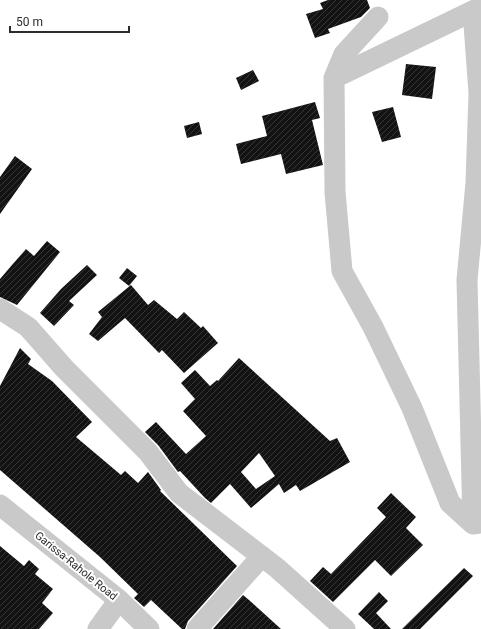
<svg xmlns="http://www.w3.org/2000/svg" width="481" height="629" font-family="Roboto,sans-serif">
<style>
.building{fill:url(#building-hatch);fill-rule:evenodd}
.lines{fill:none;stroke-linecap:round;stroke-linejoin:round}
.minor{stroke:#c9c9c9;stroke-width:21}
.labels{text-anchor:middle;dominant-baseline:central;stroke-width:4;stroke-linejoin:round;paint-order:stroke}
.street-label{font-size:11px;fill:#2c2c2c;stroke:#fff}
</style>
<defs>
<pattern id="building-hatch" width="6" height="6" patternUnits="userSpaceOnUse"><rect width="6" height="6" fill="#131313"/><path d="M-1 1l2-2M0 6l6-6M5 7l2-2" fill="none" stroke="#363636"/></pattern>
</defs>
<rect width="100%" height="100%" fill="#fff"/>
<path class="building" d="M 328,0 L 367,0 L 370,8 L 361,17 L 328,29 L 330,33 L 315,38 L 306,14 L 323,9 L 320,3 Z
M 406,64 L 436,67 L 432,99 L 402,95 Z
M 253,70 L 259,81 L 241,90 L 236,78 Z
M 315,102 L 320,118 L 312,120 L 323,165 L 286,174 L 281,154 L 241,164 L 236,144 L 267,136 L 262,116 Z
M 393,107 L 401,137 L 382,142 L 372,112 Z
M 199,122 L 202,134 L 187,138 L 184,126 Z
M 15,156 L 32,169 L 0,214 L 0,177 Z
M 47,241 L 60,252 L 17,305 L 0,297 L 0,279 L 12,265 L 26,249 L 34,256 Z
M 87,265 L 97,275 L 69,301 L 74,305 L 54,326 L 40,313 L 61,289 Z
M 127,268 L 137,276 L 129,286 L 119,278 Z
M 131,285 L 148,305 L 154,300 L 177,319 L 184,312 L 201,328 L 203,326 L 218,343 L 184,373 L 162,350 L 159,353 L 125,318 L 98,341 L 89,334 L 102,317 L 98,312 Z
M 20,348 L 31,359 L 28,364 L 52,381 L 92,422 L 76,437 L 121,475 L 125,471 L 138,483 L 148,472 L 161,490 L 160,491 L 237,566 L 188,621 L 185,629 L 182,629 L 151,600 L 144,607 L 134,598 L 138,594 L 100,557 L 0,470 L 0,386 Z
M 239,358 L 330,441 L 337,438 L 350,462 L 300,491 L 296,485 L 284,493 L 279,484 L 251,508 L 230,484 L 211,503 L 205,498 L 180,471 L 178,472 L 158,445 L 145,432 L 156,422 L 186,454 L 206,436 L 183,411 L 195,399 L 181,383 L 195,370 L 210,386 L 217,380 L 218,381 ZM 259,453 L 275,476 L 256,489 L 241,472 Z
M 391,493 L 416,517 L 406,528 L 423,545 L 391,576 L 375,560 L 333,602 L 310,581 L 323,567 L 331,574 L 386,517 L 377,508 Z
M 0,546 L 24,566 L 29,560 L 39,569 L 35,574 L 53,589 L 42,603 L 53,613 L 39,629 L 0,629 Z
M 464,568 L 473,576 L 420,629 L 402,629 Z
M 379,592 L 388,601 L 376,613 L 391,629 L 374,629 L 358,614 Z
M 243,595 L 249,600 L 281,629 L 213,629 Z"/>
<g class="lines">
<path class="minor" d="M 378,17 L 344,54 L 334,78 L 335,192 L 342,271 L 373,327 L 412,408 L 450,503 L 473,524 L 481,523
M 334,78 L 481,7
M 0,309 L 28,327 L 64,368 L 148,452 L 179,493 L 277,568 L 345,629
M 0,505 L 119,600 L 149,629
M 473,524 L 467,280 L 476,183 L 479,93 L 473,11
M 98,629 L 119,600
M 197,629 L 262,556"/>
</g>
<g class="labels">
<g class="street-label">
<text transform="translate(76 566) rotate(39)">Garissa-Rahole Road</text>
</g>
</g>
<path d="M10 26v6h119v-6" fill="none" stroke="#2c2c2c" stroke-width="2"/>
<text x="16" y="26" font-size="12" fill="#2c2c2c" stroke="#ffffff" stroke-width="3" paint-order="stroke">50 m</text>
</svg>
